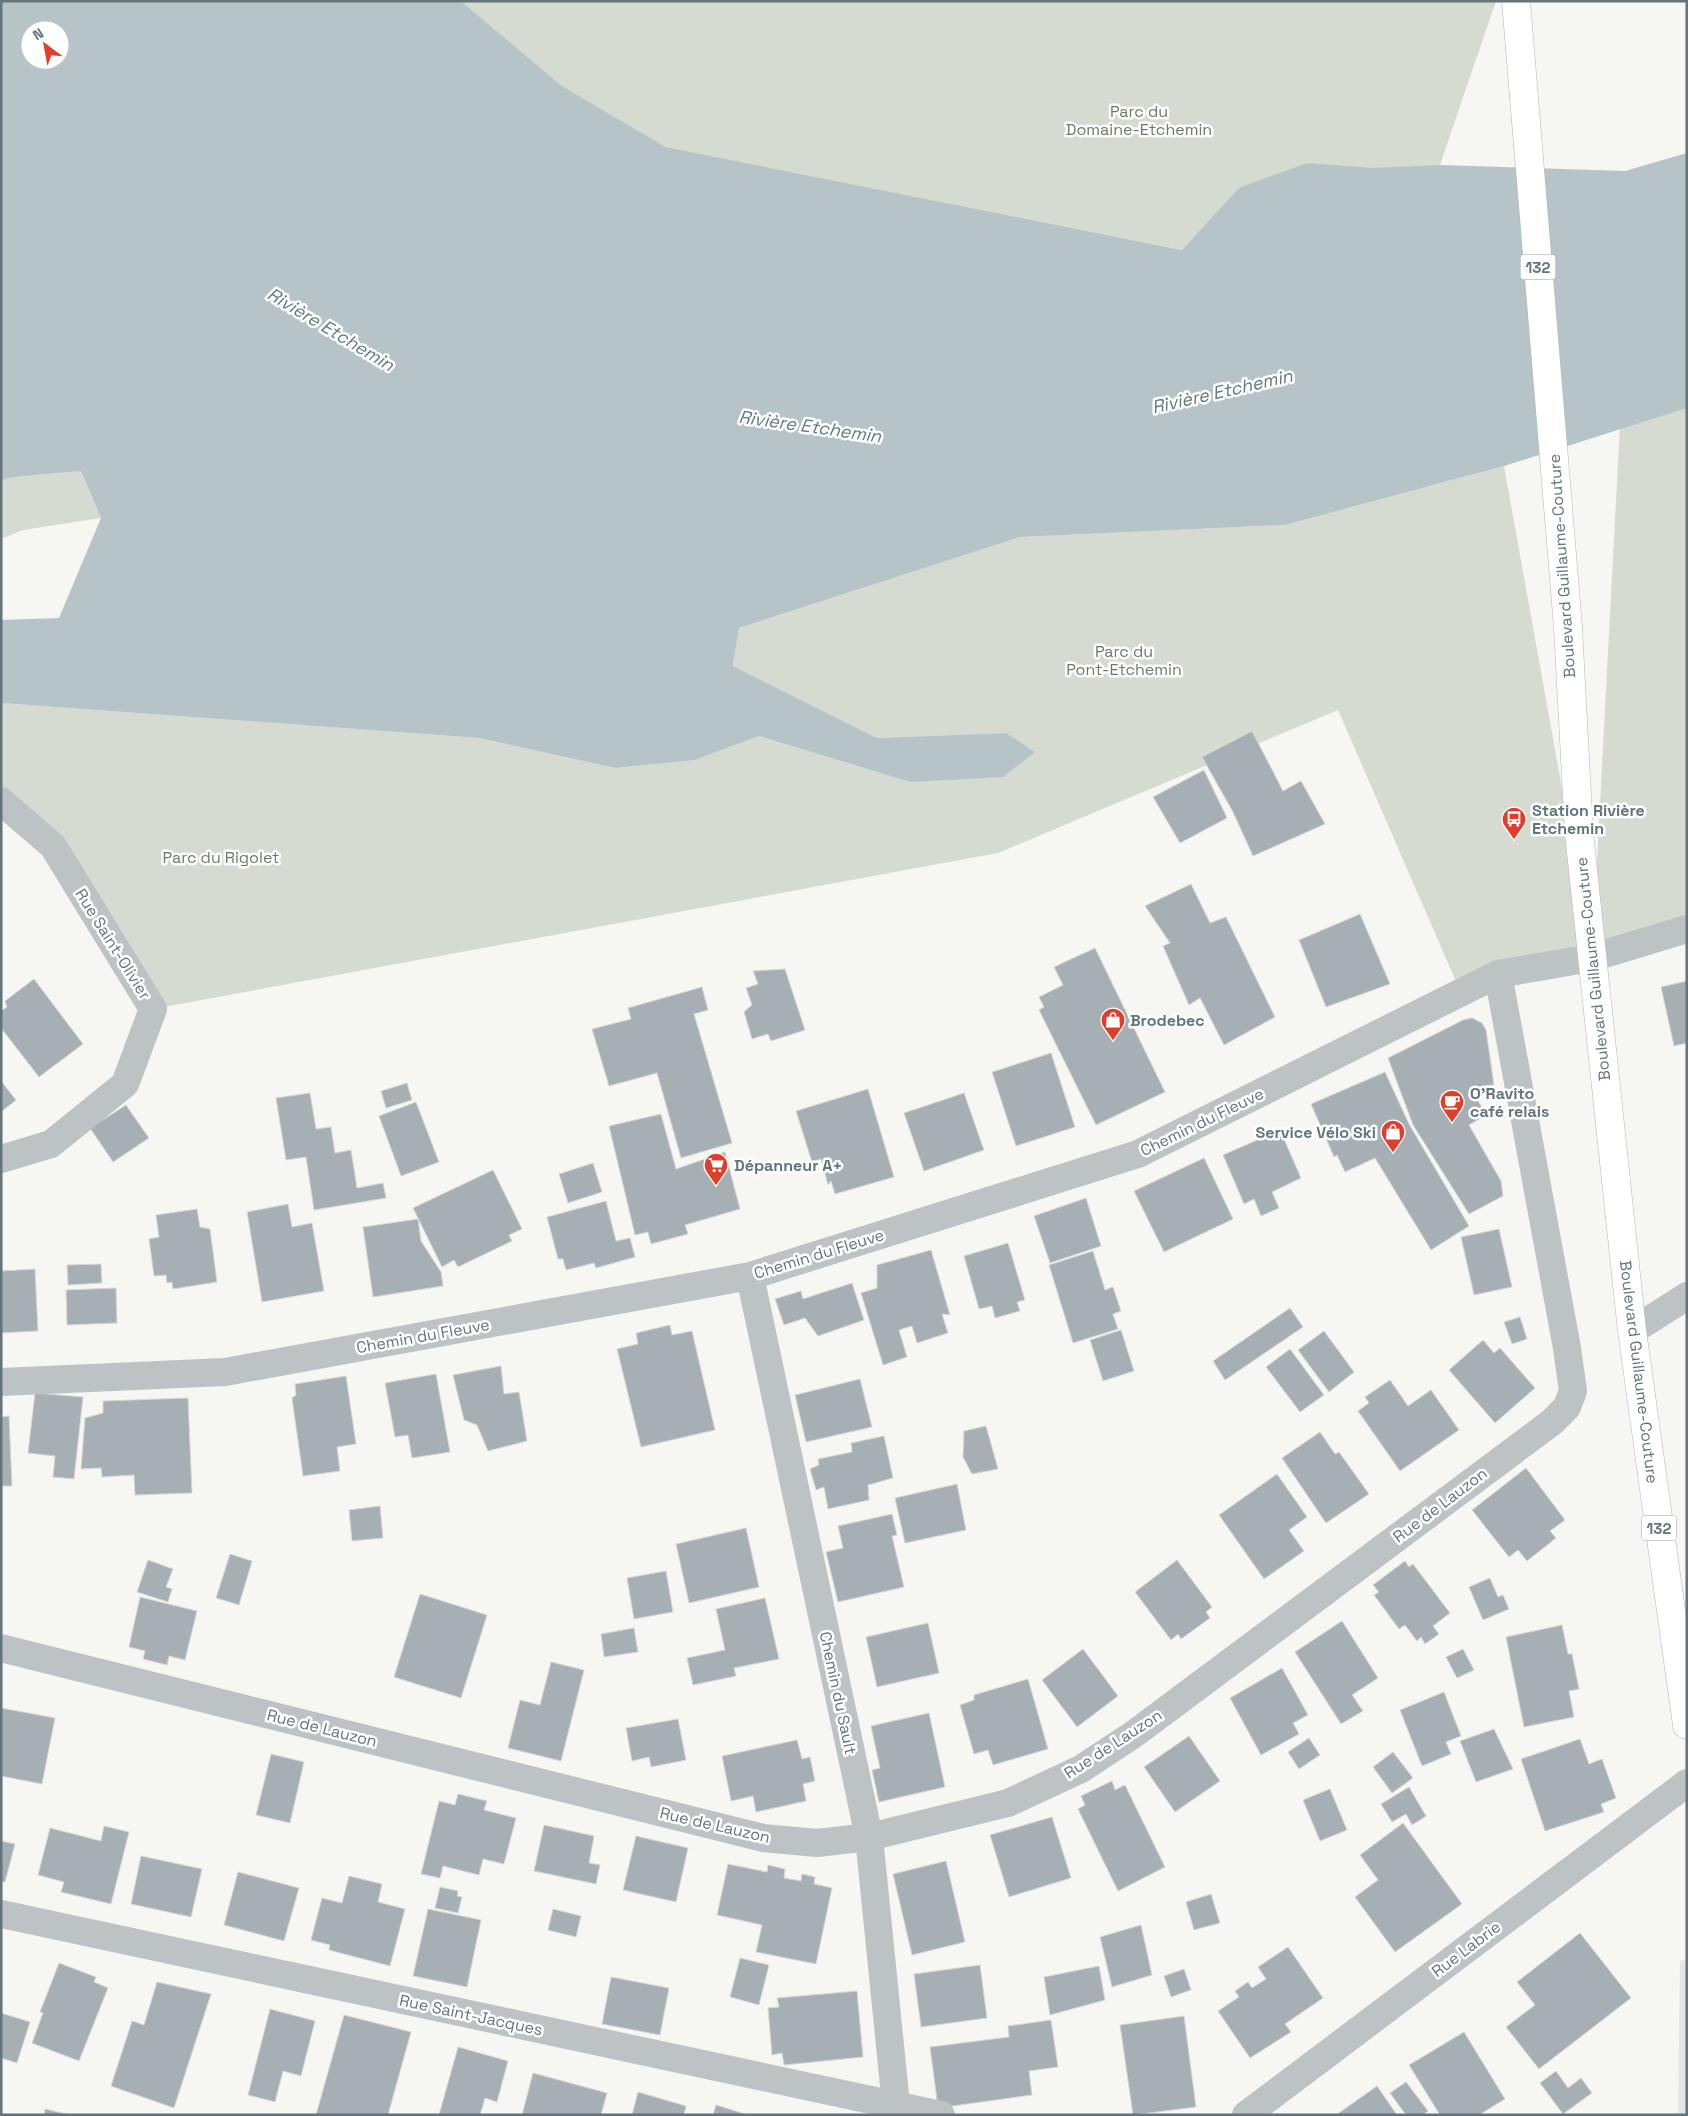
<svg xmlns="http://www.w3.org/2000/svg" width="1688" height="2116" font-family="'Space Grotesk',sans-serif">
<style>
.built{fill:#e4e6e4}
.green{fill:#d6dbd2}
.water{fill:#b6c4c7;fill-rule:evenodd}
.building{fill:#a6b0b4;stroke:#d8d7d6}
.lines{fill:none;stroke-linecap:round;stroke-linejoin:round}
.primary-casing{stroke:#b1b7ba;stroke-width:29}
.minor{stroke:#bdc3c5;stroke-width:28}
.tertiary{stroke:#bdc3c5;stroke-width:28}
.primary{stroke:#fff;stroke-width:28}
.labels{text-anchor:middle;dominant-baseline:central;stroke-width:5;stroke-linejoin:round;paint-order:stroke}
.shield{fill:#fff;stroke:#919ea4;stroke-width:1}
.shield-label{font-size:15px;font-weight:bold;fill:#62757d}
.park-label{font-size:16px;fill:#6c7b65;stroke:#fff}
.street-label{font-size:16px;fill:#62757d;stroke:#fff}
.poi-label{font-size:16px;font-weight:bold;fill:#62757d;stroke:#fff;text-anchor:start}
.water-label{font-size:18px;font-style:italic;fill:#627b7f;stroke:#fff}
</style>
<rect width="100%" height="100%" fill="#f6f6f3"/>
<path class="built" d="M 1687,1959 L 1687,2115 L 1678,2115 L 1680,1961 Z"/>
<path class="green" d="M 461,1 L 1496,1 L 1440,165 L 1183,250 L 666,147 L 562,86 Z
M 1687,406 L 1687,929 L 1461,993 L 1338,710 L 998,853 L 153,1009 L 53,846 L 1,801 L 1,703 L 479,738 L 615,768 L 695,760 L 759,736 L 910,782 L 1006,733 L 877,738 L 733,666 L 739,628 L 1020,537 L 1285,525 L 1504,466 L 1592,955 L 1620,425 Z
M 81,471 L 101,518 L 23,530 L 1,539 L 1,480 L 14,477 Z"/>
<path class="water" d="M 1,1 L 461,1 L 562,86 L 666,147 L 1182,250 L 1239,188 L 1307,163 L 1372,168 L 1440,165 L 1625,171 L 1687,153 L 1687,408 L 1504,466 L 1285,525 L 1020,537 L 739,628 L 733,666 L 877,738 L 1006,733 L 1035,752 L 1003,777 L 910,782 L 759,736 L 695,760 L 615,768 L 479,738 L 1,703 L 1,620 L 59,618 L 101,518 L 81,471 L 14,477 L 1,480 ZM 30,30 L 60,30 L 60,60 L 30,60 Z"/>
<path class="building" d="M 1252,731 L 1283,791 L 1301,781 L 1325,824 L 1253,856 L 1233,812 L 1202,757 Z
M 1204,770 L 1227,818 L 1180,843 L 1153,797 Z
M 1191,884 L 1210,923 L 1226,917 L 1275,1017 L 1224,1045 L 1200,998 L 1189,1005 L 1163,946 L 1170,943 L 1145,906 Z
M 1360,914 L 1390,984 L 1326,1007 L 1299,940 Z
M 1095,948 L 1165,1092 L 1096,1125 L 1039,1010 L 1044,1007 L 1039,997 L 1063,985 L 1054,967 Z
M 785,969 L 805,1030 L 771,1041 L 768,1034 L 752,1039 L 744,1012 L 752,1005 L 746,988 L 758,984 L 753,971 Z
M 34,979 L 83,1044 L 39,1077 L 1,1028 L 1,1011 L 7,1007 L 5,1001 Z
M 1687,981 L 1687,1043 L 1674,1046 L 1661,987 Z
M 702,987 L 708,1010 L 694,1014 L 732,1143 L 681,1158 L 657,1073 L 609,1086 L 592,1029 L 631,1019 L 628,1008 Z
M 1472,1018 L 1482,1023 L 1486,1030 L 1494,1085 L 1485,1086 L 1486,1091 L 1476,1097 L 1486,1115 L 1469,1125 L 1501,1181 L 1503,1196 L 1469,1214 L 1413,1125 L 1388,1058 L 1463,1020 Z
M 1051,1053 L 1075,1127 L 1016,1146 L 992,1072 Z
M 1385,1072 L 1409,1124 L 1469,1226 L 1431,1250 L 1375,1158 L 1345,1172 L 1337,1155 L 1334,1157 L 1311,1104 Z
M 1,1081 L 16,1100 L 1,1112 Z
M 407,1083 L 412,1100 L 386,1108 L 381,1091 Z
M 868,1089 L 894,1177 L 835,1194 L 831,1181 L 828,1185 L 821,1159 L 812,1162 L 796,1111 Z
M 310,1093 L 316,1129 L 331,1127 L 335,1153 L 351,1150 L 357,1188 L 383,1183 L 386,1198 L 314,1210 L 306,1157 L 286,1160 L 276,1098 Z
M 964,1093 L 984,1150 L 924,1171 L 904,1113 Z
M 416,1102 L 439,1162 L 401,1176 L 379,1116 Z
M 126,1105 L 149,1138 L 113,1162 L 90,1128 Z
M 661,1114 L 676,1169 L 725,1152 L 740,1209 L 685,1225 L 688,1234 L 651,1244 L 648,1232 L 635,1235 L 609,1126 Z
M 1280,1130 L 1301,1178 L 1272,1192 L 1279,1208 L 1261,1216 L 1254,1199 L 1244,1204 L 1223,1155 Z
M 1204,1158 L 1233,1219 L 1164,1252 L 1134,1191 Z
M 593,1163 L 602,1192 L 568,1203 L 559,1174 Z
M 493,1170 L 522,1229 L 509,1235 L 512,1241 L 458,1267 L 454,1260 L 442,1267 L 413,1208 Z
M 1086,1198 L 1101,1246 L 1050,1263 L 1034,1216 Z
M 606,1201 L 616,1241 L 630,1238 L 635,1257 L 596,1268 L 594,1263 L 566,1270 L 563,1259 L 558,1259 L 547,1217 Z
M 288,1204 L 292,1227 L 312,1223 L 324,1291 L 262,1302 L 247,1212 Z
M 197,1209 L 200,1227 L 210,1229 L 217,1282 L 173,1289 L 172,1282 L 167,1283 L 166,1275 L 154,1276 L 149,1239 L 159,1237 L 156,1215 Z
M 418,1219 L 421,1241 L 441,1272 L 443,1286 L 373,1297 L 363,1227 Z
M 1499,1229 L 1512,1287 L 1474,1295 L 1461,1237 Z
M 1008,1243 L 1025,1300 L 1017,1302 L 1020,1311 L 995,1318 L 992,1306 L 979,1309 L 964,1256 Z
M 931,1250 L 950,1315 L 942,1314 L 948,1333 L 917,1343 L 912,1326 L 899,1330 L 907,1357 L 883,1365 L 861,1293 L 877,1288 L 877,1265 Z
M 1093,1251 L 1105,1290 L 1113,1287 L 1121,1311 L 1113,1314 L 1118,1329 L 1073,1343 L 1049,1265 Z
M 101,1264 L 102,1283 L 68,1285 L 67,1265 Z
M 35,1269 L 38,1331 L 1,1333 L 1,1271 Z
M 852,1283 L 864,1320 L 818,1336 L 805,1318 L 784,1325 L 775,1299 L 801,1291 L 803,1299 Z
M 116,1288 L 117,1323 L 67,1325 L 66,1290 Z
M 1290,1308 L 1303,1327 L 1225,1380 L 1213,1361 Z
M 1520,1317 L 1527,1339 L 1512,1344 L 1504,1322 Z
M 670,1325 L 672,1335 L 692,1331 L 715,1430 L 641,1447 L 617,1349 L 638,1344 L 636,1333 Z
M 1121,1330 L 1134,1371 L 1103,1381 L 1090,1340 Z
M 1324,1331 L 1354,1372 L 1329,1392 L 1298,1350 Z
M 1483,1340 L 1494,1353 L 1500,1348 L 1535,1388 L 1495,1423 L 1449,1370 Z
M 1290,1349 L 1324,1395 L 1300,1412 L 1266,1367 Z
M 501,1366 L 504,1394 L 519,1392 L 527,1441 L 488,1451 L 477,1425 L 464,1420 L 453,1375 Z
M 436,1374 L 450,1452 L 412,1458 L 408,1435 L 395,1437 L 385,1383 Z
M 346,1376 L 356,1444 L 337,1447 L 340,1471 L 303,1476 L 292,1398 L 296,1395 L 295,1384 Z
M 860,1379 L 872,1427 L 806,1442 L 795,1395 Z
M 1390,1380 L 1408,1406 L 1431,1390 L 1459,1430 L 1400,1471 L 1358,1411 L 1369,1403 L 1365,1397 Z
M 35,1393 L 83,1397 L 74,1479 L 53,1477 L 55,1456 L 28,1453 Z
M 188,1398 L 192,1493 L 135,1495 L 134,1475 L 102,1477 L 101,1468 L 81,1469 L 85,1418 L 103,1413 L 103,1401 Z
M 9,1416 L 12,1486 L 1,1486 L 1,1417 Z
M 986,1426 L 998,1469 L 972,1474 L 963,1457 L 964,1431 Z
M 1320,1432 L 1335,1454 L 1339,1452 L 1369,1494 L 1326,1523 L 1282,1458 Z
M 884,1436 L 893,1478 L 868,1485 L 869,1500 L 828,1509 L 824,1487 L 816,1490 L 810,1469 L 819,1465 L 818,1459 L 852,1452 L 851,1443 Z
M 1526,1468 L 1565,1520 L 1550,1531 L 1556,1538 L 1527,1561 L 1518,1550 L 1509,1557 L 1472,1510 Z
M 1277,1474 L 1307,1517 L 1289,1530 L 1304,1551 L 1264,1579 L 1219,1515 Z
M 957,1484 L 966,1530 L 905,1543 L 895,1498 Z
M 380,1506 L 383,1538 L 352,1541 L 349,1510 Z
M 892,1514 L 897,1535 L 892,1536 L 904,1587 L 838,1602 L 826,1552 L 843,1548 L 838,1526 Z
M 746,1528 L 759,1587 L 689,1603 L 676,1544 Z
M 230,1554 L 252,1561 L 239,1605 L 216,1598 Z
M 148,1560 L 173,1569 L 166,1587 L 172,1589 L 168,1602 L 137,1592 Z
M 1177,1560 L 1212,1607 L 1206,1612 L 1210,1618 L 1181,1639 L 1178,1634 L 1171,1640 L 1135,1592 Z
M 1405,1561 L 1409,1567 L 1413,1564 L 1450,1613 L 1433,1626 L 1439,1634 L 1425,1644 L 1421,1637 L 1417,1641 L 1405,1625 L 1399,1629 L 1374,1595 L 1379,1592 L 1373,1585 Z
M 666,1571 L 673,1612 L 634,1619 L 627,1578 Z
M 1490,1578 L 1498,1597 L 1503,1595 L 1509,1609 L 1483,1620 L 1469,1587 Z
M 420,1594 L 487,1615 L 461,1698 L 394,1677 Z
M 140,1597 L 197,1611 L 185,1660 L 169,1656 L 167,1665 L 143,1659 L 145,1651 L 129,1647 Z
M 765,1598 L 779,1659 L 734,1668 L 736,1676 L 693,1685 L 687,1658 L 725,1650 L 716,1609 Z
M 1342,1621 L 1378,1678 L 1352,1695 L 1363,1711 L 1341,1724 L 1295,1652 Z
M 928,1623 L 939,1673 L 877,1687 L 866,1637 Z
M 1562,1625 L 1568,1654 L 1572,1654 L 1579,1689 L 1569,1691 L 1574,1717 L 1524,1727 L 1506,1637 Z
M 634,1628 L 638,1652 L 604,1657 L 601,1634 Z
M 1083,1649 L 1118,1696 L 1077,1727 L 1042,1680 Z
M 1463,1649 L 1474,1670 L 1457,1678 L 1446,1657 Z
M 551,1662 L 584,1670 L 561,1761 L 508,1748 L 520,1700 L 540,1705 Z
M 1282,1668 L 1308,1715 L 1293,1723 L 1299,1734 L 1261,1755 L 1230,1698 Z
M 1028,1679 L 1048,1749 L 993,1765 L 988,1750 L 974,1754 L 960,1705 L 974,1700 L 974,1695 Z
M 1444,1692 L 1461,1736 L 1446,1742 L 1451,1754 L 1422,1766 L 1400,1710 Z
M 1,1708 L 55,1718 L 42,1784 L 1,1776 Z
M 929,1713 L 945,1787 L 879,1802 L 872,1770 L 880,1768 L 871,1726 Z
M 678,1719 L 686,1760 L 651,1767 L 649,1757 L 632,1761 L 626,1728 Z
M 1494,1729 L 1513,1769 L 1476,1782 L 1460,1741 Z
M 1189,1736 L 1220,1781 L 1175,1812 L 1144,1767 Z
M 1309,1738 L 1320,1755 L 1299,1769 L 1288,1752 Z
M 1580,1739 L 1589,1764 L 1602,1759 L 1616,1798 L 1601,1804 L 1604,1812 L 1545,1831 L 1521,1759 Z
M 797,1740 L 802,1759 L 810,1757 L 815,1781 L 803,1784 L 806,1801 L 756,1812 L 753,1796 L 731,1801 L 722,1756 Z
M 1393,1752 L 1413,1778 L 1392,1793 L 1373,1767 Z
M 271,1754 L 304,1762 L 290,1823 L 256,1815 Z
M 1112,1781 L 1115,1790 L 1125,1785 L 1165,1867 L 1118,1891 L 1078,1809 L 1085,1805 L 1081,1796 Z
M 1409,1787 L 1426,1816 L 1412,1825 L 1406,1814 L 1392,1822 L 1381,1804 Z
M 1330,1789 L 1347,1830 L 1320,1841 L 1303,1800 Z
M 458,1794 L 487,1801 L 484,1810 L 516,1818 L 504,1864 L 483,1859 L 479,1875 L 443,1866 L 440,1878 L 421,1874 L 439,1801 L 455,1805 Z
M 1052,1817 L 1071,1878 L 1009,1897 L 990,1835 Z
M 1403,1823 L 1462,1904 L 1395,1952 L 1355,1897 L 1378,1880 L 1360,1855 Z
M 544,1825 L 594,1836 L 589,1863 L 600,1865 L 596,1884 L 534,1871 Z
M 104,1826 L 129,1832 L 111,1904 L 61,1892 L 64,1882 L 38,1875 L 50,1828 L 101,1841 Z
M 636,1836 L 688,1848 L 676,1902 L 623,1890 Z
M 1,1841 L 15,1844 L 5,1882 L 1,1882 Z
M 141,1856 L 202,1869 L 191,1917 L 131,1904 Z
M 946,1861 L 965,1942 L 912,1955 L 893,1874 Z
M 728,1864 L 767,1872 L 768,1865 L 785,1869 L 784,1878 L 801,1881 L 802,1874 L 815,1877 L 814,1884 L 832,1888 L 816,1964 L 756,1952 L 762,1925 L 717,1915 Z
M 238,1872 L 299,1888 L 284,1941 L 224,1925 Z
M 349,1876 L 382,1884 L 378,1902 L 405,1909 L 390,1966 L 329,1950 L 330,1945 L 311,1940 L 322,1898 L 342,1903 Z
M 440,1887 L 458,1891 L 457,1896 L 462,1897 L 458,1913 L 435,1908 Z
M 1211,1894 L 1220,1923 L 1194,1930 L 1186,1902 Z
M 428,1909 L 481,1920 L 467,1987 L 413,1976 Z
M 553,1909 L 581,1916 L 576,1937 L 548,1930 Z
M 1141,1925 L 1152,1975 L 1112,1987 L 1100,1937 Z
M 1580,1933 L 1631,1998 L 1539,2069 L 1506,2027 L 1535,2005 L 1517,1982 Z
M 1288,1947 L 1323,1998 L 1285,2024 L 1291,2032 L 1250,2058 L 1218,2011 L 1239,1997 L 1235,1991 L 1248,1982 L 1252,1988 L 1266,1979 L 1258,1967 Z
M 740,1958 L 769,1965 L 759,2005 L 730,1997 Z
M 59,1963 L 96,1977 L 94,1982 L 108,1988 L 79,2061 L 32,2043 L 43,2013 L 40,2012 Z
M 980,1965 L 987,2018 L 921,2027 L 914,1974 Z
M 1099,1966 L 1105,2000 L 1050,2015 L 1044,1977 Z
M 1184,1969 L 1191,1990 L 1171,1997 L 1164,1976 Z
M 611,1977 L 669,1988 L 660,2035 L 602,2024 Z
M 157,1982 L 211,1994 L 174,2108 L 111,2086 L 132,2021 L 144,2025 Z
M 857,1991 L 863,2057 L 784,2065 L 782,2053 L 772,2055 L 768,2008 L 779,2007 L 777,1998 Z
M 270,2009 L 315,2021 L 301,2076 L 283,2071 L 275,2102 L 248,2095 Z
M 1,2013 L 30,2022 L 17,2063 L 1,2058 Z
M 344,2015 L 411,2032 L 388,2115 L 316,2115 Z
M 1184,2016 L 1196,2107 L 1133,2115 L 1120,2025 Z
M 1051,2020 L 1058,2067 L 1029,2071 L 1032,2095 L 938,2108 L 930,2047 L 1009,2037 L 1008,2026 Z
M 1464,2032 L 1505,2099 L 1479,2115 L 1440,2115 L 1409,2065 Z
M 458,2047 L 508,2061 L 497,2102 L 485,2098 L 480,2115 L 439,2115 Z
M 1556,2071 L 1568,2088 L 1581,2078 L 1592,2093 L 1563,2114 L 1540,2083 Z
M 533,2073 L 607,2093 L 601,2115 L 522,2115 Z
M 1406,2082 L 1428,2111 L 1423,2115 L 1406,2115 L 1390,2093 Z
M 1377,2086 L 1397,2115 L 1336,2115 Z
M 638,2092 L 686,2106 L 684,2115 L 632,2115 Z
M 716,2105 L 745,2114 L 745,2115 L 713,2115 Z
M 45,2109 L 71,2115 L 44,2115 Z"/>
<g class="lines">
<defs>
<path id="primary" d="M 1516,1 L 1568,627 L 1579,833 L 1632,1331 L 1687,1725"/>
</defs>
<use href="#primary" class="primary-casing"/>
<path class="minor" d="M 1,801 L 53,846 L 153,1009 L 125,1084 L 51,1144 L 1,1159
M 1591,958 L 1687,929
M 1632,1331 L 1687,1296
M 1,1648 L 763,1838 L 817,1843 L 869,1837 L 1008,1803 L 1081,1769 L 1134,1734 L 1552,1422 L 1567,1407 L 1573,1391 L 1567,1348 L 1498,974
M 1,1914 L 941,2115
M 1246,2115 L 1687,1783"/>
<path class="tertiary" d="M 750,1276 L 869,1837 L 896,2105 L 892,2115
M 1,1382 L 225,1372 L 750,1276 L 1138,1154 L 1498,974 L 1591,958"/>
<use href="#primary" class="primary"/>
</g>
<defs>
<symbol id="bus-pin" viewBox="-11 -11 22 30"><path d="M0 17L-7.5 6A9.5 9.5 0 1 1 7.5 6Z" fill="#df3e2a" stroke="#fff"/><path d="M-5-6H5V4H4V6H2V4H-2V6H-4V4H-5ZM-3.5-4V0h7V-4ZM-3.5 1.2v1.5H-2V1.2ZM2 1.2v1.5H3.5V1.2Z" fill="#fff"/></symbol>
<symbol id="shop-pin" viewBox="-11 -11 22 30"><path d="M0 17L-7.5 6A9.5 9.5 0 1 1 7.5 6Z" fill="#df3e2a" stroke="#fff"/><path d="M-5-2.5h2.3a2.7 3.5 0 0 1 5.4 0H5L5.5 6h-11ZM-1.5-2.5h3a1.5 2.3 0 0 0-3 0Z" fill="#fff"/></symbol>
<symbol id="cafe-pin" viewBox="-11 -11 22 30"><path d="M0 17L-7.5 6A9.5 9.5 0 1 1 7.5 6Z" fill="#df3e2a" stroke="#fff"/><path d="M-5.5-4.5H6V0H3Q3 3.5 0 3.5H-2.5Q-5.5 3.5-5.5 0ZM3-3.2v2h1.7v-2ZM-6 4.5H4V6H-6Z" fill="#fff"/></symbol>
<symbol id="supermarket-pin" viewBox="-11 -11 22 30"><path d="M0 17L-7.5 6A9.5 9.5 0 1 1 7.5 6Z" fill="#df3e2a" stroke="#fff"/><path d="M-6-5.5h2.5l.6 2H6L4.5 2H-2.5L-4.4-4H-6ZM-1.5 3.2a1.3 1.3 0 1 0 .1 0ZM3 3.2a1.3 1.3 0 1 0 .1 0Z" fill="#fff"/></symbol>
</defs>
<g fill-rule="evenodd">
<use href="#bus-pin" x="1500" y="805" width="28" height="38"/>
<use href="#shop-pin" x="1099" y="1006" width="28" height="38"/>
<use href="#cafe-pin" x="1438" y="1088" width="28" height="38"/>
<use href="#shop-pin" x="1379" y="1118" width="28" height="38"/>
<use href="#supermarket-pin" x="702" y="1151" width="28" height="38"/>
</g>
<g class="labels">
<g class="shield">
<rect x="1520.5" y="254.5" width="35" height="25" rx="4"/>
<rect x="1641.5" y="1515.5" width="35" height="25" rx="4"/>
</g>
<g class="shield-label">
<text x="1538" y="267">132</text>
<text x="1659" y="1528">132</text>
</g>
<g class="park-label">
<text x="1139" y="111">Parc du<tspan x="1139" dy="18">Domaine-Etchemin</tspan></text>
<text x="1124" y="651">Parc du<tspan x="1124" dy="18">Pont-Etchemin</tspan></text>
<text x="221" y="857">Parc du Rigolet</text>
</g>
<g class="street-label">
<text transform="translate(1562 566) rotate(-94)">Boulevard Guillaume-Couture</text>
<text transform="translate(113 944) rotate(58)">Rue Saint-Olivier</text>
<text transform="translate(1593 969) rotate(-96)">Boulevard Guillaume-Couture</text>
<text transform="translate(1202 1122) rotate(-26)">Chemin du Fleuve</text>
<text transform="translate(819 1254) rotate(-17)">Chemin du Fleuve</text>
<text transform="translate(423 1336) rotate(-10)">Chemin du Fleuve</text>
<text transform="translate(1639 1372) rotate(83)">Boulevard Guillaume-Couture</text>
<text transform="translate(1440 1505) rotate(-37)">Rue de Lauzon</text>
<text transform="translate(838 1693) rotate(78)">Chemin du Sault</text>
<text transform="translate(322 1728) rotate(14)">Rue de Lauzon</text>
<text transform="translate(1113 1744) rotate(-33)">Rue de Lauzon</text>
<text transform="translate(715 1825) rotate(13)">Rue de Lauzon</text>
<text transform="translate(1466 1949) rotate(-37)">Rue Labrie</text>
<text transform="translate(471 2015) rotate(12)">Rue Saint-Jacques</text>
</g>
<g class="poi-label">
<text x="1532" y="810">Station Rivière<tspan x="1532" dy="18">Etchemin</tspan></text>
<text x="1130" y="1020">Brodebec</text>
<text x="1470" y="1093">O'Ravito<tspan x="1470" dy="18">café relais</tspan></text>
<text x="1376" y="1132" text-anchor="end">Service Vélo Ski</text>
<text x="734" y="1165">Dépanneur A+</text>
</g>
<g class="water-label">
<text transform="translate(331 329) rotate(31)">Rivière Etchemin</text>
<text transform="translate(1222 391) rotate(-13)">Rivière Etchemin</text>
<text transform="translate(810 426) rotate(8)">Rivière Etchemin</text>
</g>
</g>
<rect width="1688" height="2116" fill="none" stroke="#62757d" stroke-width="5"/>
<g transform="translate(45 45) rotate(328)"><circle r="24" fill="#ffffff" stroke="#c0c8cb"/>
<path d="M0-4L9 19L0 12L-9 19Z" fill="#df3e2a"/>
<text y="-8" font-size="14" font-weight="bold" text-anchor="middle" fill="#62757d">N</text>
</g>
</svg>
